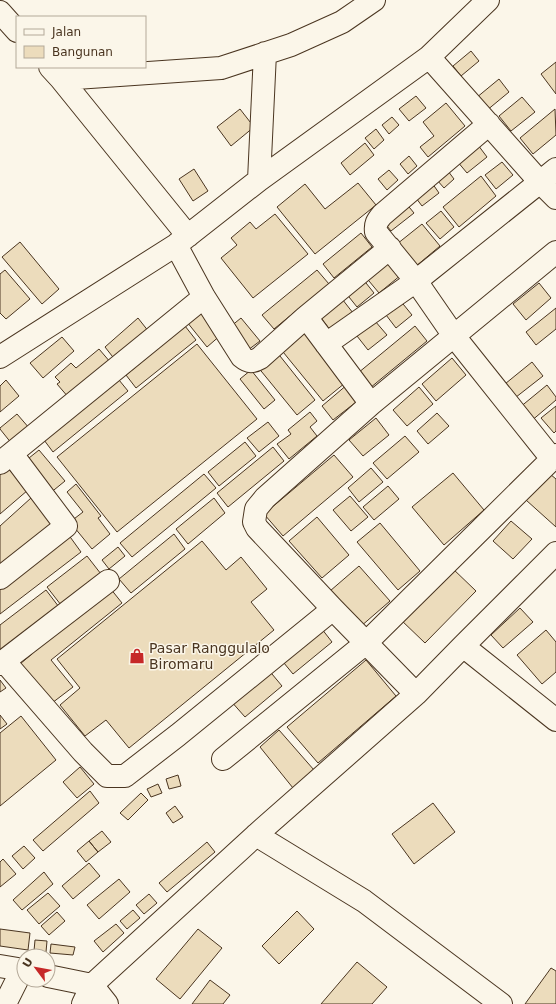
<svg xmlns="http://www.w3.org/2000/svg" width="556" height="1004" font-family="'DejaVu Sans',sans-serif">
<style>
.building{fill:#ecdcbc;stroke:#4a3520}
.lines{fill:none;stroke-linecap:round;stroke-linejoin:round}
.street-casing{stroke:#4a3520;stroke-width:24}
.street{stroke:#fbf6e9;stroke-width:22}
.labels{text-anchor:middle;dominant-baseline:central;stroke-width:3;stroke-linejoin:round;paint-order:stroke}
.poi-label{font-size:14px;fill:#4a3520;stroke:#fbf6e9;text-anchor:start}
</style>
<rect width="100%" height="100%" fill="#fbf6e9"/>
<path class="building" d="M 471,51 L 479,61 L 461,76 L 453,66 Z
M 556,62 L 556,94 L 541,74 Z
M 499,79 L 509,92 L 486,111 L 476,98 Z
M 416,96 L 426,108 L 409,121 L 399,109 Z
M 522,97 L 535,112 L 511,131 L 499,116 Z
M 446,103 L 465,126 L 428,157 L 420,147 L 434,136 L 423,122 Z
M 240,109 L 254,127 L 231,146 L 217,127 Z
M 555,109 L 556,135 L 533,154 L 520,138 Z
M 392,117 L 399,125 L 389,134 L 382,125 Z
M 376,129 L 384,140 L 374,149 L 365,138 Z
M 365,143 L 374,155 L 350,175 L 341,163 Z
M 478,145 L 487,157 L 467,173 L 457,161 Z
M 409,156 L 417,166 L 408,174 L 400,164 Z
M 502,162 L 513,175 L 496,189 L 485,175 Z
M 194,169 L 208,191 L 193,201 L 179,179 Z
M 389,170 L 398,180 L 387,190 L 378,179 Z
M 448,171 L 454,179 L 444,188 L 437,180 Z
M 481,176 L 496,196 L 459,227 L 443,207 Z
M 430,180 L 439,193 L 422,206 L 413,194 Z
M 358,183 L 376,205 L 315,254 L 277,207 L 305,184 L 325,209 Z
M 405,202 L 414,213 L 391,231 L 383,221 Z
M 441,211 L 454,227 L 440,239 L 426,223 Z
M 275,214 L 308,254 L 253,298 L 221,258 L 237,245 L 231,238 L 250,222 L 256,229 Z
M 422,224 L 440,246 L 415,267 L 397,244 Z
M 361,233 L 372,247 L 334,278 L 323,264 Z
M 20,242 L 59,289 L 42,304 L 2,257 Z
M 386,257 L 401,275 L 379,293 L 364,275 Z
M 5,270 L 30,299 L 6,319 L 0,313 L 0,274 Z
M 317,270 L 329,284 L 274,329 L 262,315 Z
M 362,278 L 374,293 L 357,307 L 345,292 Z
M 539,283 L 551,298 L 526,320 L 513,304 Z
M 339,295 L 353,313 L 331,331 L 317,313 Z
M 399,299 L 412,315 L 396,328 L 383,311 Z
M 556,308 L 556,329 L 536,345 L 526,332 Z
M 203,310 L 222,334 L 207,347 L 187,322 Z
M 138,318 L 149,332 L 116,361 L 105,347 Z
M 241,318 L 260,341 L 248,350 L 230,327 Z
M 375,321 L 387,335 L 368,350 L 357,336 Z
M 185,326 L 196,340 L 136,388 L 126,375 Z
M 415,326 L 427,341 L 370,388 L 358,373 Z
M 301,329 L 345,383 L 323,401 L 279,347 Z
M 62,337 L 74,351 L 43,378 L 30,363 Z
M 197,344 L 257,419 L 117,532 L 57,457 Z
M 99,349 L 111,363 L 69,398 L 57,384 L 60,382 L 55,377 L 71,363 L 76,368 Z
M 276,351 L 315,400 L 297,415 L 257,366 Z
M 452,358 L 466,375 L 436,401 L 422,384 Z
M 532,362 L 543,376 L 511,401 L 500,388 Z
M 251,370 L 275,400 L 264,409 L 240,379 Z
M 6,380 L 19,396 L 0,412 L 0,386 Z
M 119,380 L 128,391 L 53,452 L 44,440 Z
M 348,384 L 360,399 L 333,420 L 322,406 Z
M 547,385 L 556,397 L 556,400 L 530,422 L 519,408 Z
M 419,387 L 433,404 L 407,426 L 393,410 Z
M 556,406 L 556,431 L 554,433 L 541,418 Z
M 310,412 L 317,421 L 310,427 L 317,436 L 289,459 L 277,444 L 291,434 L 288,430 Z
M 437,413 L 449,426 L 428,444 L 417,431 Z
M 17,414 L 30,429 L 12,444 L 0,429 L 0,428 Z
M 376,418 L 389,435 L 363,456 L 349,440 Z
M 268,422 L 279,436 L 259,452 L 247,438 Z
M 405,436 L 419,452 L 387,479 L 373,463 Z
M 245,442 L 256,456 L 219,486 L 208,472 Z
M 273,447 L 284,461 L 228,507 L 217,493 Z
M 39,450 L 65,481 L 49,494 L 24,462 Z
M 334,455 L 353,477 L 283,536 L 264,514 Z
M 7,467 L 28,490 L 0,514 L 0,474 Z
M 371,468 L 383,482 L 359,502 L 348,488 Z
M 453,473 L 484,510 L 444,545 L 412,507 Z
M 204,474 L 216,488 L 132,557 L 120,543 Z
M 550,474 L 556,479 L 556,527 L 526,500 Z
M 76,484 L 101,516 L 98,518 L 110,534 L 92,549 L 70,522 L 83,512 L 67,492 Z
M 388,486 L 399,499 L 374,520 L 363,507 Z
M 350,496 L 368,517 L 351,531 L 333,510 Z
M 31,498 L 54,524 L 0,571 L 0,526 Z
M 214,498 L 225,513 L 188,544 L 176,529 Z
M 317,517 L 349,555 L 322,578 L 289,541 Z
M 511,521 L 532,539 L 513,559 L 493,541 Z
M 380,523 L 420,571 L 398,590 L 357,542 Z
M 68,534 L 81,552 L 0,614 L 0,586 Z
M 174,534 L 185,549 L 131,593 L 119,579 Z
M 202,541 L 226,570 L 241,557 L 267,589 L 251,602 L 274,630 L 129,748 L 106,720 L 85,736 L 60,705 L 80,688 L 57,659 Z
M 118,547 L 125,556 L 109,569 L 102,560 Z
M 87,556 L 101,574 L 61,605 L 47,587 Z
M 359,566 L 390,601 L 360,627 L 330,591 Z
M 451,567 L 476,591 L 425,643 L 400,619 Z
M 110,588 L 122,603 L 51,660 L 73,687 L 52,703 L 20,664 L 32,654 L 31,652 Z
M 46,590 L 59,607 L 0,651 L 0,625 Z
M 520,608 L 533,622 L 503,648 L 491,635 Z
M 318,624 L 332,642 L 293,674 L 279,657 Z
M 546,630 L 556,642 L 556,672 L 542,684 L 517,655 Z
M 366,660 L 396,696 L 318,763 L 287,727 Z
M 267,668 L 282,686 L 245,717 L 230,700 Z
M 0,680 L 6,688 L 0,692 Z
M 0,715 L 7,724 L 0,729 Z
M 21,716 L 56,760 L 0,806 L 0,733 Z
M 279,730 L 314,770 L 293,788 L 260,747 Z
M 80,767 L 94,784 L 77,798 L 63,782 Z
M 178,775 L 181,786 L 169,789 L 166,779 Z
M 158,784 L 162,793 L 151,797 L 147,789 Z
M 90,791 L 99,803 L 43,851 L 33,840 Z
M 141,793 L 148,800 L 128,820 L 120,813 Z
M 433,803 L 455,832 L 414,864 L 392,834 Z
M 175,806 L 183,817 L 173,823 L 166,813 Z
M 102,831 L 111,842 L 98,852 L 89,841 Z
M 89,841 L 98,852 L 86,862 L 77,851 Z
M 207,842 L 215,852 L 167,892 L 159,883 Z
M 24,846 L 35,858 L 23,869 L 12,856 Z
M 3,859 L 16,874 L 0,887 L 0,862 Z
M 89,863 L 100,876 L 73,899 L 62,886 Z
M 44,872 L 53,884 L 22,910 L 13,900 Z
M 119,879 L 130,892 L 99,919 L 87,905 Z
M 48,893 L 60,906 L 39,924 L 27,910 Z
M 149,894 L 157,903 L 144,914 L 136,905 Z
M 133,910 L 140,918 L 127,929 L 120,921 Z
M 297,911 L 314,929 L 279,964 L 262,946 Z
M 57,912 L 65,921 L 49,935 L 41,926 Z
M 116,924 L 124,933 L 103,952 L 94,941 Z
M 0,929 L 30,933 L 28,950 L 0,946 Z
M 198,929 L 222,948 L 180,999 L 156,979 Z
M 35,940 L 47,941 L 46,952 L 34,951 Z
M 51,944 L 75,947 L 73,955 L 50,953 Z
M 357,962 L 387,987 L 372,1004 L 321,1004 Z
M 551,968 L 556,971 L 556,1004 L 525,1004 Z
M 210,980 L 230,995 L 223,1004 L 192,1004 Z"/>
<g class="lines">
<defs>
<path id="street" d="M 0,12 L 17,31
M 429,57 L 540,182 L 556,198
M 50,67 L 61,79 L 221,68 L 291,45 L 342,22 L 374,0
M 61,79 L 188,236
M 489,124 L 382,215 C 377,221 375,224 376,232 L 416,281 L 454,336 L 552,459
M 259,180 L 265,53
M 176,245 L 204,297 L 242,357 C 249,363 253,362 260,358 L 306,317 L 390,248
M 306,317 L 371,404
M 326,344 L 416,281 L 540,182 L 556,169
M 0,357 L 176,245 L 259,180 L 429,57 L 488,0
M 0,463 L 204,297
M 0,578 L 66,526 L 12,454
M 463,646 L 556,720
M 4,661 L 83,752 L 107,776 L 125,776 L 178,735 L 333,609
M 0,664 L 108,581
M 416,694 L 333,609 L 257,528 L 254,522 L 256,509 L 265,498 L 371,404 L 556,252
M 223,759 L 366,643 L 556,455
M 256,835 L 364,901 L 501,1004
M 0,966 L 24,970
M 48,976 L 92,985 L 256,835 L 416,694 L 463,646 L 556,553
M 5,1004 L 22,970
M 83,1004 L 92,985 L 107,1004"/>
</defs>
<use href="#street" class="street-casing"/>
<use href="#street" class="street"/>
</g>
<defs>
<symbol id="shop-bare" viewBox="-9 -9 18 18"><path d="M-5-2.5h2.3a2.7 3.5 0 0 1 5.4 0H5L5.5 6h-11ZM-1.5-2.5h3a1.5 2.3 0 0 0-3 0Z" fill="#c62828" stroke="#fbf6e9" stroke-width="2.5" paint-order="stroke"/></symbol>
</defs>
<g fill-rule="evenodd">
<use href="#shop-bare" x="126" y="645" width="22" height="22"/>
</g>
<g class="labels">
<g class="poi-label">
<text x="149" y="648">Pasar Ranggulalo<tspan x="149" dy="16">Biromaru</tspan></text>
</g>
</g>
<rect x="16" y="16" width="130" height="52" fill="#fbf6e9" stroke="#b4a999"/>
<rect x="24" y="29" width="20" height="6" fill="#fbf6e9" stroke="#b4a999"/>
<text x="52" y="36" font-size="12" fill="#4a3520">Jalan</text>
<rect x="24" y="46" width="20" height="12" fill="#ecdcbc" stroke="#b4a999"/>
<text x="52" y="56" font-size="12" fill="#4a3520">Bangunan</text>
<g transform="translate(36 968) rotate(302)"><circle r="19" fill="#fbf6e9" stroke="#b4a999"/>
<path d="M0-3L7 15L0 10L-7 15Z" fill="#c62828"/>
<text y="-6" font-size="11" font-weight="bold" text-anchor="middle" fill="#4a3520">U</text>
</g>
</svg>
